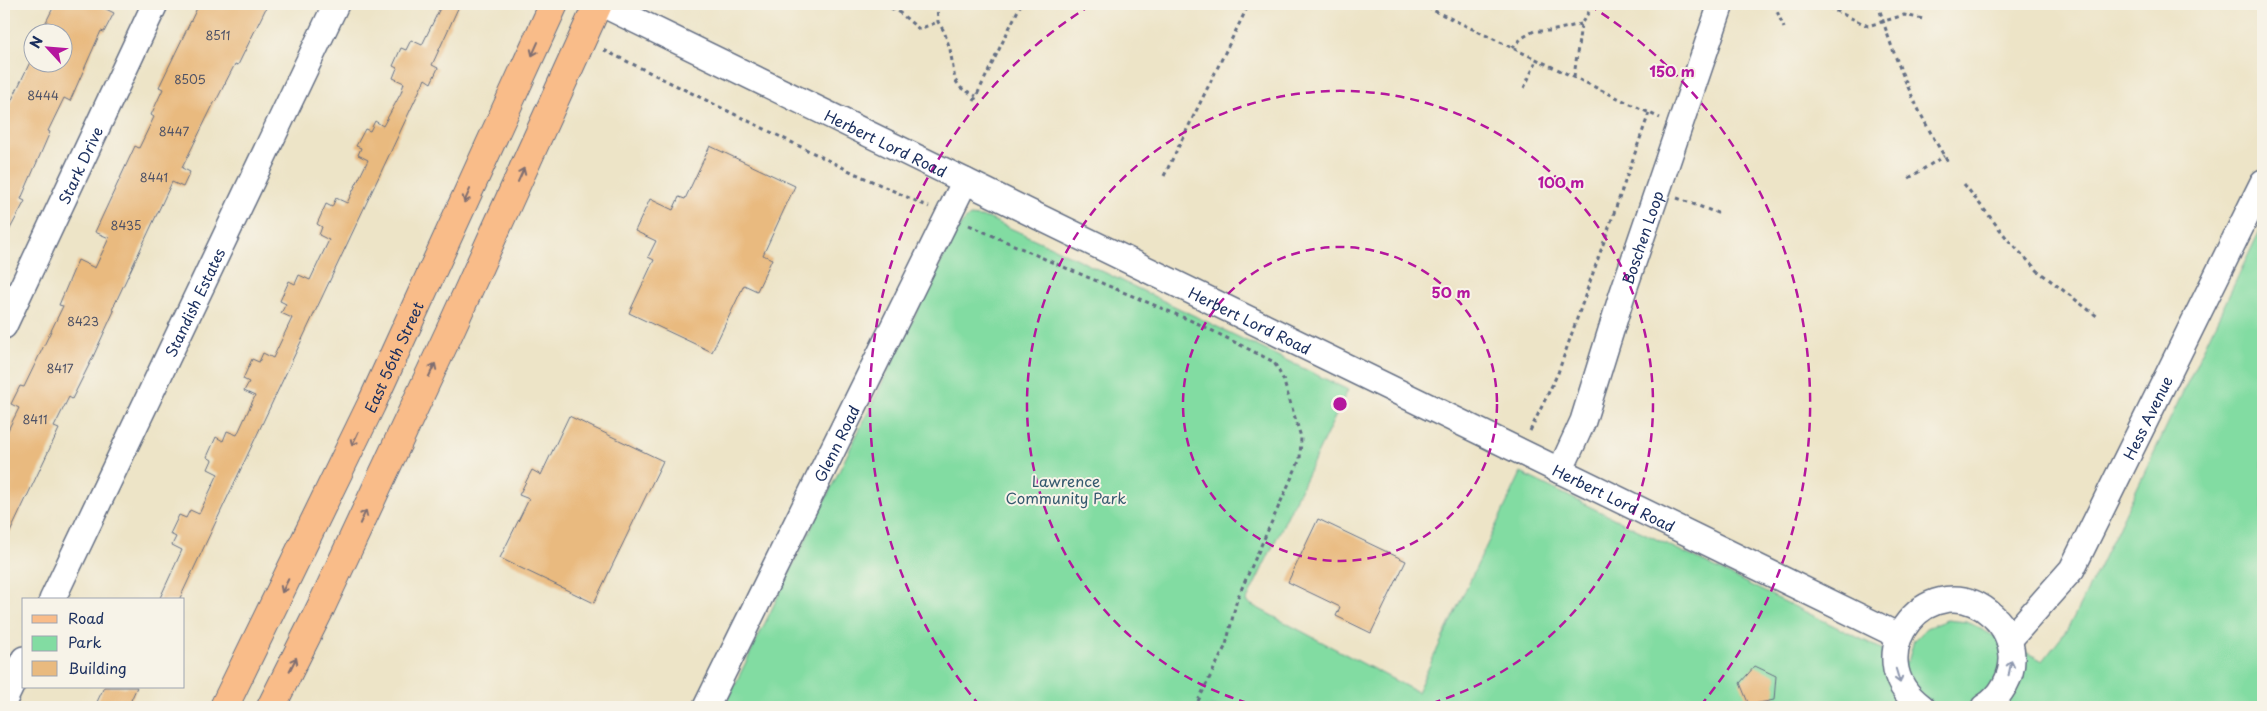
<svg xmlns="http://www.w3.org/2000/svg" width="2267" height="711" font-family="'Playpen Sans',sans-serif">
<style>
.green{fill:#82dca2;stroke:#4e8680}
.building{fill:#e9ba7f}
.lines{fill:none;stroke-linecap:round;stroke-linejoin:round}
.minor-casing{stroke:#646e83;stroke-width:28}
.major-casing{stroke:#646e83;stroke-width:30}
.path{stroke:#646e83;stroke-width:3;stroke-dasharray:4 4;stroke-linecap:butt}
.minor{stroke:#fff;stroke-width:25}
.major{stroke:#f9bc89;stroke-width:28}
.oneway{stroke:#7f6e71}
.oneway2{stroke:#8d97ae}
.ring{fill:none;stroke:#b5179e;stroke-width:2.5;stroke-dasharray:9 6}
.labels{text-anchor:middle;dominant-baseline:central;stroke-width:4;stroke-linejoin:round;paint-order:stroke}
.number-label{font-size:12px;fill:#4e5266}
.street-label{font-size:15px;fill:#1b2f5e;stroke:#f7f3e8}
.park-label{font-size:15px;fill:#355a6f;stroke:#f7f3e8}
.centre{fill:#b5179e;stroke:#f7f3e8;stroke-width:2.5}
.ring-label{font-size:15px;text-anchor:middle;font-weight:bold;fill:#b5179e;stroke:#f7f3e8;stroke-width:4;stroke-linejoin:round;paint-order:stroke}
</style>
<rect width="100%" height="100%" fill="#f7f3e8"/>
<filter id="ink" filterUnits="userSpaceOnUse"><feTurbulence type="fractalNoise" baseFrequency=".02" numOctaves="2"/><feDisplacementMap in="SourceGraphic" scale="10" xChannelSelector="R" yChannelSelector="G"/><feConvolveMatrix kernelMatrix="1 2 1 2 8 2 1 2 1" color-interpolation-filters="sRGB"/></filter>
<filter id="wash" filterUnits="userSpaceOnUse"><feTurbulence type="fractalNoise" baseFrequency=".0096" numOctaves="4" result="noise"/><feDisplacementMap in="SourceGraphic" scale="20" xChannelSelector="R" yChannelSelector="G"/><feGaussianBlur stdDeviation="1.12" result="paint"/><feColorMatrix in="noise" values="0 0 0 0 0 0 0 0 0 0 0 0 0 0 0 0 0 1.4 0 .05"/><feComposite in="paint" operator="in"/></filter>
<g filter="url(#wash)">
<rect width="100%" height="100%" fill="#ede4c7"/>
<path class="green" d="M 970,216 L 988,218 L 1054,248 L 1348,390 L 1246,602 L 1417,692 L 1521,473 L 1908,662 L 1914,640 L 1926,628 L 1947,620 L 1967,622 L 2043,661 L 2067,630 L 2099,568 L 2263,224 L 2263,707 L 724,707 L 954,236 L 962,223 Z"/>
<g id="blocks">
<path class="building" d="M 55,4 L 96,4 L 114,13 L 104,32 L 101,31 L 70,101 L 64,98 L 48,131 L 50,132 L 21,199 L 25,201 L 4,240 L 4,116 L 32,58 L 32,62 L 62,62 L 62,32 L 41,32 Z
M 199,4 L 268,4 L 238,65 L 235,64 L 216,101 L 215,101 L 182,168 L 190,172 L 183,187 L 172,182 L 112,310 L 114,311 L 92,359 L 72,399 L 69,397 L 54,427 L 59,429 L 4,545 L 4,438 L 19,408 L 11,404 L 20,386 L 24,387 L 63,306 L 59,305 L 78,260 L 95,268 L 109,238 L 95,232 L 135,146 L 139,148 L 154,117 L 151,115 L 163,89 L 159,87 Z
M 442,4 L 460,4 L 432,65 L 438,68 L 431,83 L 425,79 L 179,600 L 159,600 L 182,550 L 172,545 L 176,537 L 170,534 L 179,515 L 186,518 L 190,510 L 199,514 L 218,474 L 208,469 L 212,460 L 207,457 L 216,437 L 223,441 L 227,431 L 237,435 L 255,396 L 244,391 L 249,382 L 243,379 L 252,359 L 259,362 L 263,353 L 273,358 L 292,318 L 281,313 L 286,304 L 280,301 L 289,281 L 295,284 L 299,275 L 310,280 L 329,240 L 319,235 L 322,227 L 317,224 L 326,204 L 332,207 L 336,198 L 347,203 L 368,160 L 358,155 L 361,148 L 356,146 L 365,129 L 370,131 L 375,121 L 383,126 L 401,93 L 404,83 L 393,78 L 397,68 L 393,66 L 401,48 L 406,50 L 411,40 L 422,45 Z
M 710,146 L 795,186 L 763,255 L 772,259 L 757,291 L 744,285 L 712,352 L 629,313 L 654,260 L 648,257 L 656,241 L 635,231 L 650,199 L 673,210 L 679,197 L 685,199 Z
M 569,416 L 663,461 L 594,603 L 500,558 L 529,499 L 519,495 L 532,470 L 541,475 Z
M 1318,519 L 1406,561 L 1371,633 L 1336,616 L 1340,607 L 1288,582 Z
M 1755,666 L 1776,676 L 1774,700 L 1749,705 L 1740,683 Z
M 104,687 L 137,687 L 128,707 L 109,707 L 97,702 Z"/>
</g>
</g>
<g filter="url(#ink)">
<use href="#blocks" fill-opacity="0" stroke="#646e83" stroke-width="1"/>
<g class="lines">
<defs>
<g id="minor">
<path id="s1" d="M 602,4 L 1899,636"/>
<path id="s2" d="M 4,326 L 155,4"/>
<path id="s3" d="M 1560,471 L 1583,421 L 1622,295 L 1721,4"/>
<path id="s4" d="M 52,600 L 336,4"/>
<path id="s5" d="M 2009,640 L 2072,569 L 2263,182"/>
<path d="M 4,701 L 24,659"/>
<path id="s6" d="M 706,707 L 965,181"/>
<path d="M 1922,707 C 1852,656 1933,560 1993,616 C 2004,626 2011,640 2012,656 C 2013,676 2001,697 1984,707"/>
</g>
<g id="major">
<path id="s7" d="M 224,707 L 371,405 L 554,4"/>
<path d="M 271,707 L 321,607 L 449,333 L 598,4"/>
</g>
</defs>
<use href="#minor" class="minor-casing"/>
<use href="#major" class="major-casing"/>
<path class="path" d="M 840,4 L 851,4
M 884,4 L 900,13 L 919,29 L 938,22
M 937,4 L 938,22 L 944,31 L 950,49 L 955,80 L 961,88 L 976,96
M 1420,4 L 1660,118
M 1774,4 L 1784,28
M 1821,4 L 1868,26 L 1904,15 L 1923,19
M 1878,4 C 1894,60 1917,113 1948,162
M 1512,48 L 1522,38 L 1534,31 L 1551,31 L 1581,24
M 604,50 L 854,173 L 929,207
M 1574,77 L 1581,24 L 1594,4
M 1524,88 L 1537,60
M 974,101 L 1021,4
M 1164,176 L 1249,4
M 1909,178 L 1944,156
M 1964,184 L 2009,241 L 2038,271 L 2098,317
M 1677,198 L 1720,214
M 969,225 L 1054,263 L 1199,324 L 1274,362 L 1283,379 L 1301,437 L 1300,459 L 1237,599 L 1226,645 L 1195,707
M 1530,431 L 1558,373 L 1649,113"/>
<use href="#minor" class="minor"/>
<use href="#major" class="major"/>
</g>
<defs><path id="oneway-shaft" d="M-6 0H5M1.5-3L5.5 0L1.5 3" fill="none" stroke-width="1.6" stroke-linecap="round" stroke-linejoin="round" transform="scale(1.25)"/></defs>
<g class="oneway">
<use href="#oneway-shaft" transform="translate(535 49) rotate(114)"/>
<use href="#oneway-shaft" transform="translate(521 175) rotate(-66)"/>
<use href="#oneway-shaft" transform="translate(467 196) rotate(114)"/>
<use href="#oneway-shaft" transform="translate(432 370) rotate(-65)"/>
<use href="#oneway-shaft" transform="translate(355 439) rotate(115)"/>
<use href="#oneway-shaft" transform="translate(363 517) rotate(-65)"/>
<use href="#oneway-shaft" transform="translate(285 586) rotate(116)"/>
<use href="#oneway-shaft" transform="translate(293 664) rotate(-63)"/>
</g>
<g class="oneway2">
<use href="#oneway-shaft" transform="translate(2010 668) rotate(-79)"/>
<use href="#oneway-shaft" transform="translate(1898 676) rotate(73)"/>
</g>
</g>
<g class="ring">
<circle cx="1340" cy="404" r="157"/>
<path d="M1262 707A313 313 0 1 1 1418 707"/>
<path d="M980 706A470 470 0 0 1 1091 5M1589 5A470 470 0 0 1 1700 706"/>
</g>
<g class="labels">
<g class="number-label">
<text x="218" y="35">8511</text>
<text x="190" y="79">8505</text>
<text x="43" y="95">8444</text>
<text x="174" y="131">8447</text>
<text x="154" y="177">8441</text>
<text x="126" y="225">8435</text>
<text x="83" y="321">8423</text>
<text x="60" y="368">8417</text>
<text x="35" y="419">8411</text>
</g>
<g class="street-label">
<text stroke="none"><textPath href="#s1" startOffset="316">Herbert Lord Road</textPath></text>
<text stroke="none"><textPath href="#s2" startOffset="178">Stark Drive</textPath></text>
<text stroke="none"><textPath href="#s3" startOffset="248">Boschen Loop</textPath></text>
<text stroke="none"><textPath href="#s4" startOffset="330">Standish Estates</textPath></text>
<text stroke="none"><textPath href="#s1" startOffset="721">Herbert Lord Road</textPath></text>
<text stroke="none"><textPath href="#s7" startOffset="389">East 56th Street</textPath></text>
<text stroke="none"><textPath href="#s5" startOffset="264">Hess Avenue</textPath></text>
<text stroke="none"><textPath href="#s6" startOffset="294">Glenn Road</textPath></text>
<text stroke="none"><textPath href="#s1" startOffset="1126">Herbert Lord Road</textPath></text>
</g>
<g class="park-label">
<text x="1066" y="480">Lawrence<tspan x="1066" dy="17">Community Park</tspan></text>
</g>
</g>
<circle cx="1340" cy="404" r="8" class="centre"/>
<g class="ring-label">
<text x="1672" y="77">150 m</text>
<text x="1561" y="188">100 m</text>
<text x="1451" y="298">50 m</text>
</g>
<rect width="2267" height="711" fill="none" stroke="#f7f3e8" stroke-width="20"/>
<rect x="22" y="598" width="162" height="90" fill="#f7f3e8" stroke="#9fa5b1"/>
<rect x="32" y="615" width="25" height="8" fill="#f9bc89" stroke="#9fa5b1"/>
<text x="68" y="624" font-size="15" fill="#1b2f5e">Road</text>
<rect x="32" y="636" width="25" height="15" fill="#82dca2" stroke="#9fa5b1"/>
<text x="68" y="648" font-size="15" fill="#1b2f5e">Park</text>
<rect x="32" y="661" width="25" height="15" fill="#e9ba7f" stroke="#9fa5b1"/>
<text x="68" y="674" font-size="15" fill="#1b2f5e">Building</text>
<g transform="translate(48 48) rotate(296)"><circle r="24" fill="#f7f3e8" stroke="#9fa5b1"/>
<path d="M0-4L9 19L0 12L-9 19Z" fill="#b5179e"/>
<text y="-8" font-size="14" font-weight="bold" text-anchor="middle" fill="#1b2f5e">N</text>
</g>
</svg>
